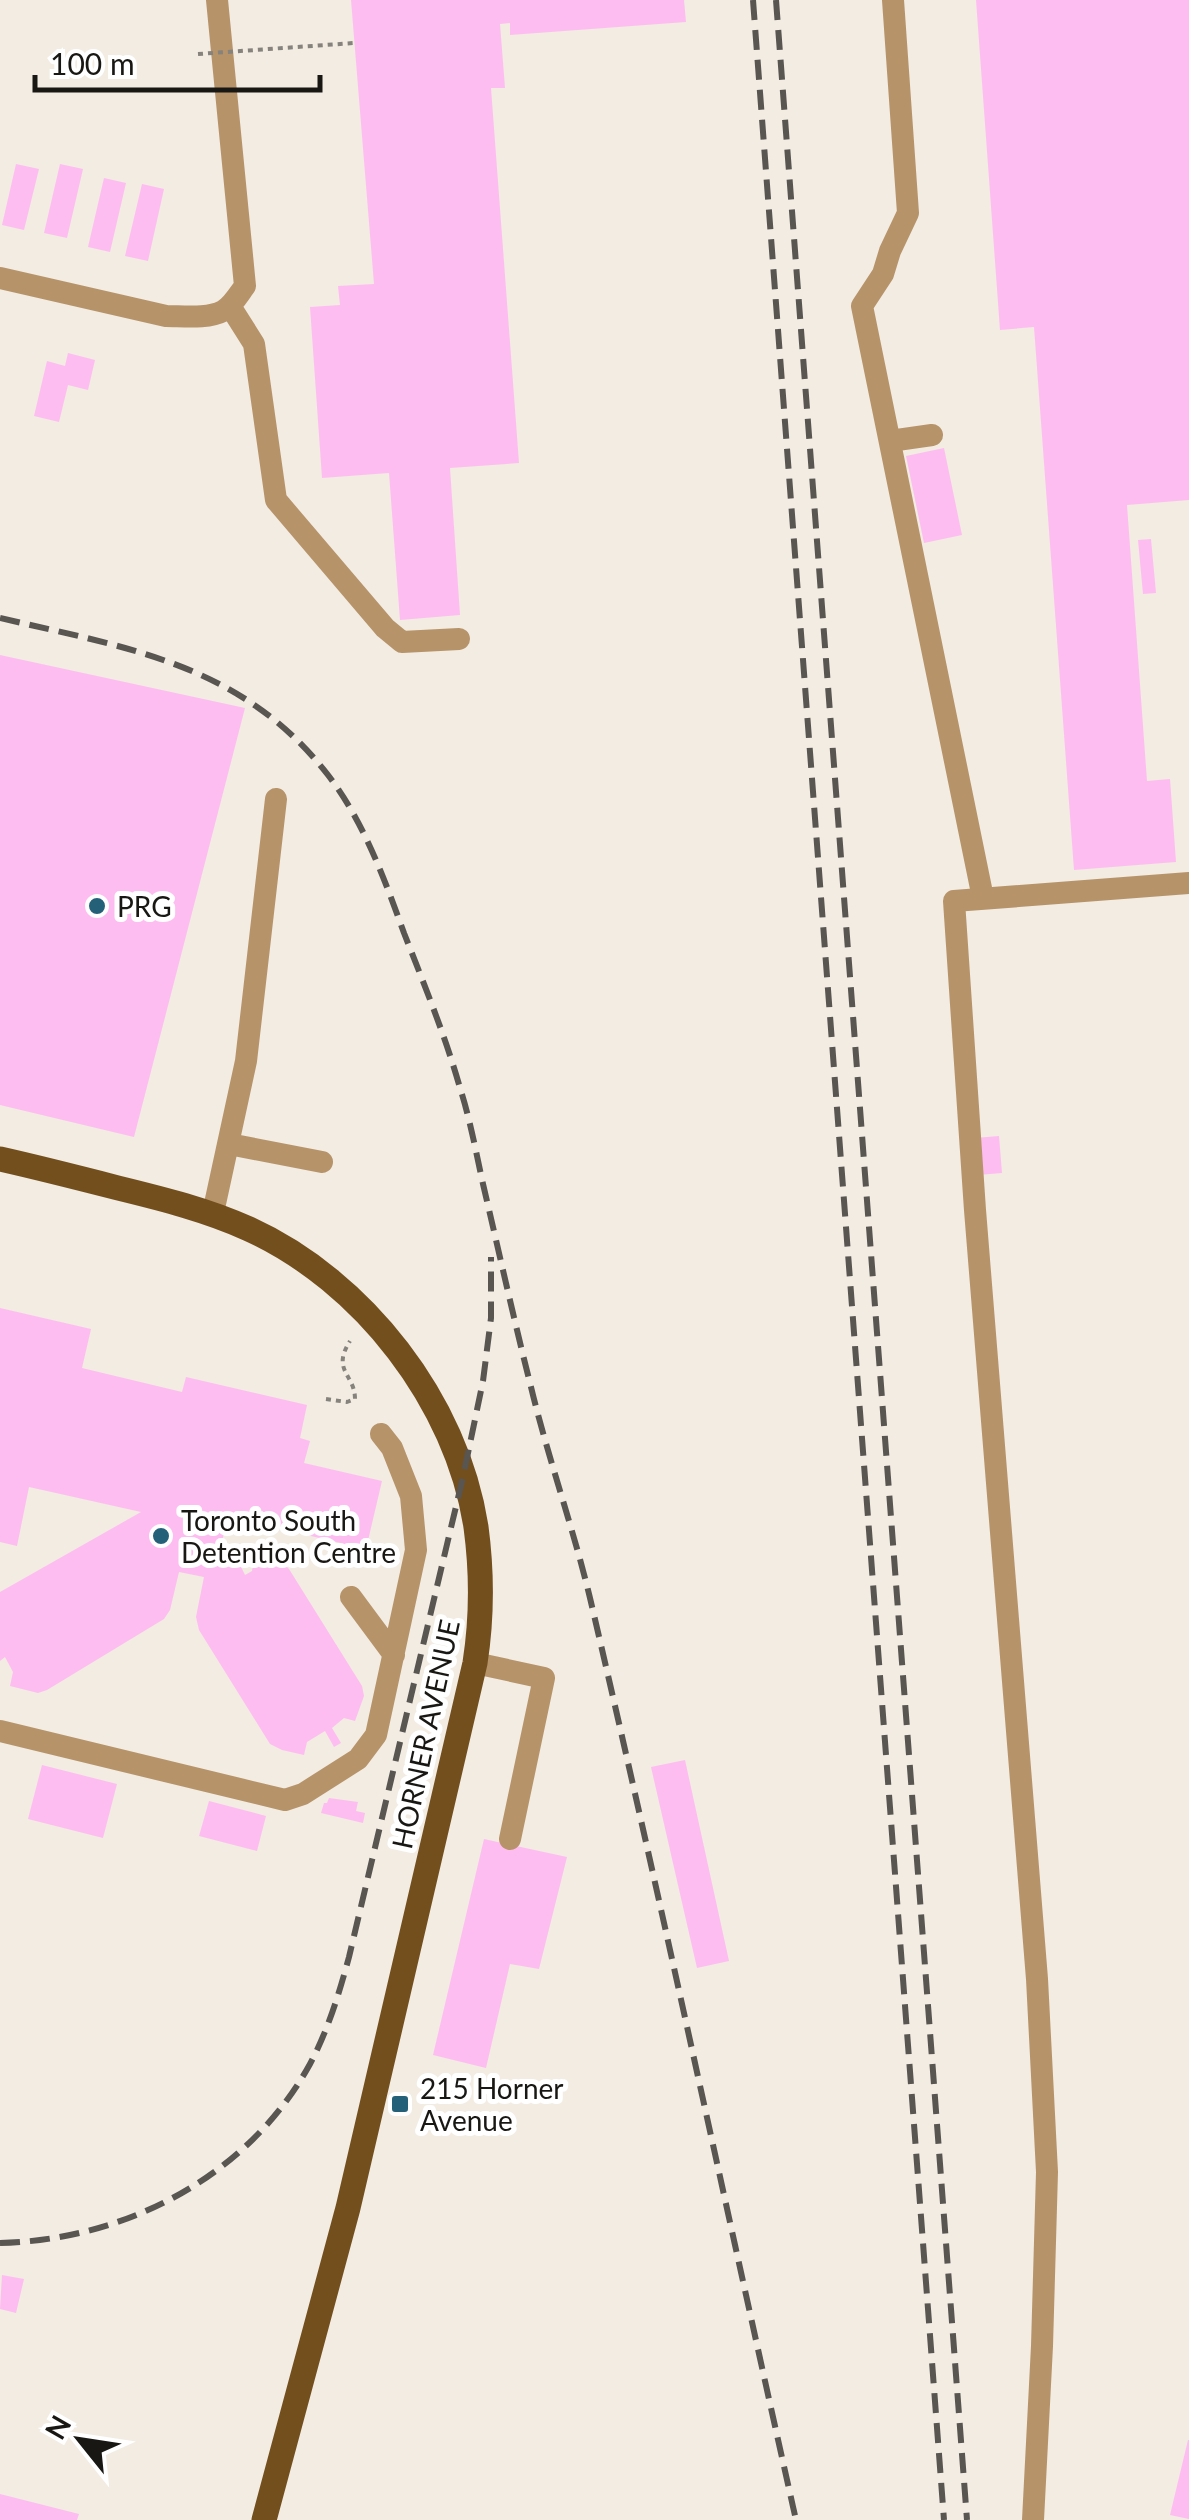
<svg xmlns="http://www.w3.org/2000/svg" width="1189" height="2520" font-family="Lato,sans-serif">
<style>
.building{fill:#febdf1}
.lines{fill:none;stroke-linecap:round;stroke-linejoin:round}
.path{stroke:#86827c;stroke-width:4;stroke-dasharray:5 5;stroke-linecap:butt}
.minor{stroke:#b79369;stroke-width:22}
.major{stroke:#744f1e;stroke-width:25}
.rail{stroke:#595551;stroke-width:6;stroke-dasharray:20 10;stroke-linecap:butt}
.path-bridge{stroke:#86827c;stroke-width:4;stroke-dasharray:5 5;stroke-linecap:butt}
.poi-dot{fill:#246178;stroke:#fff;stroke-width:4}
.labels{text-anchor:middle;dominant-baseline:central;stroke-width:10;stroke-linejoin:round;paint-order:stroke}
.poi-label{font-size:28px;fill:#191714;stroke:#fff;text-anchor:start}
.street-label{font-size:28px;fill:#191714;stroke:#fff}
</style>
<rect width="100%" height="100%" fill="#f2ece3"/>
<path class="building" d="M 351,0 L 684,0 L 686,22 L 510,35 L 510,23 L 500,24 L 505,88 L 491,88 L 519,463 L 450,468 L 460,615 L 400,620 L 389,473 L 322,478 L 310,307 L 340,305 L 338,286 L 374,284 Z
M 976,0 L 1189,0 L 1189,500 L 1127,505 L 1147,781 L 1170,779 L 1176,862 L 1074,870 L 1034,327 L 1000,330 Z
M 16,164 L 39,169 L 24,230 L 2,225 Z
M 60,164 L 83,169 L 67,238 L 44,233 Z
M 104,178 L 126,183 L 110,252 L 88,247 Z
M 142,184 L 164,189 L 148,261 L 125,256 Z
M 68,353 L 95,360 L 88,390 L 68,385 L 59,422 L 34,416 L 47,361 L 65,366 Z
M 944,448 L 962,535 L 924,543 L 906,456 Z
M 1151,539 L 1156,593 L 1143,594 L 1138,540 Z
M 0,655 L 245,708 L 134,1137 L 0,1105 Z
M 999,1136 L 1002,1173 L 978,1175 L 975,1138 Z
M 0,1308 L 91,1329 L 82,1368 L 182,1392 L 186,1377 L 307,1405 L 300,1438 L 310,1441 L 304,1463 L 382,1481 L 366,1549 L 256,1523 L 257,1518 L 229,1512 L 221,1546 L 232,1548 L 245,1575 L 252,1571 L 255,1556 L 282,1562 L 289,1569 L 362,1686 L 364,1696 L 355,1721 L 344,1718 L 332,1728 L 341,1743 L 334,1747 L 325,1731 L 307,1742 L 304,1755 L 282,1750 L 270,1744 L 199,1630 L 196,1617 L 204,1577 L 179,1572 L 170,1610 L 164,1619 L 47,1690 L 38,1693 L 10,1686 L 13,1672 L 5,1657 L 0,1661 L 0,1592 L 141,1512 L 29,1487 L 17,1546 L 0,1542 Z
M 685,1760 L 729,1961 L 697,1968 L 651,1767 Z
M 42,1765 L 117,1784 L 103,1838 L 28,1819 Z
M 329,1798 L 358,1802 L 356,1811 L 365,1813 L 363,1823 L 321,1813 L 324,1803 L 327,1803 Z
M 209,1801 L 266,1816 L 257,1851 L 199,1836 Z
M 484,1839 L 567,1857 L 539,1969 L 510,1964 L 486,2068 L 433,2055 Z
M 2,2275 L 24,2279 L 16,2313 L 0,2309 Z
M 1188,2440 L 1189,2440 L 1189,2519 L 1170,2515 Z
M 0,2494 L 79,2514 L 77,2520 L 0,2520 Z"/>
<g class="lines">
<path class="path" d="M 326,1399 L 347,1402 L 355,1399 C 355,1374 331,1371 350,1341"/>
<path class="minor" d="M 893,0 L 908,213 L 890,251 L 883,274 L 862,306 L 983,898
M 0,278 L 166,316 C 183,316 208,319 223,311 C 232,306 239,294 245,286 L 217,0
M 230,306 L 254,344 L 276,500 L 385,628 L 402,642 L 459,639
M 890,441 L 932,435
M 229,1144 L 322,1162
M 213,1213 L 246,1061 L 276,799
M 351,1597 L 394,1655
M 475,1663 L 544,1678 L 510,1839
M 0,1731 L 285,1800 L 303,1794 L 358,1759 L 376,1735 L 416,1550 L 411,1496 L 392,1448 L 381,1434
M 1033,2520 L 1042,2346 L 1047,2172 L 1037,1979 L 975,1210 L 954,901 L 1189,883"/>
<path class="major" d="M 0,1159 C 40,1168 79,1178 118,1188 C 163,1199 207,1210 249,1229 C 363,1281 457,1402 476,1527 C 482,1572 482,1618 475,1663 L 348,2208 L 264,2520"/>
<path class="rail" d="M 753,0 L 944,2520
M 776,0 L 967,2520
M 0,618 C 128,648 242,664 328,775 C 364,822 384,878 404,933 C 424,984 445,1035 460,1088 C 470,1119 476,1152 483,1184 C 499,1252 514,1320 531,1387 C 548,1458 573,1527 590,1598 C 662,1905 727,2213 796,2520
M 0,2243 C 125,2240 248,2177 310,2064 C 328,2030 339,1994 349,1957 L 463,1477 L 483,1381 L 491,1318 L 491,1257"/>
<path class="path-bridge" d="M 198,54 L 354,43"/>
</g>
<g class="poi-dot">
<circle cx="97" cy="906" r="10"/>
<circle cx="161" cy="1536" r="10"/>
<rect x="390" y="2094" width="20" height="20" rx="5"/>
</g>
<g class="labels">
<g class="poi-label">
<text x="117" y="906">PRG</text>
<text x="181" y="1520">Toronto South<tspan x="181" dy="32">Detention Centre</tspan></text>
<text x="420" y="2088">215 Horner<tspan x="420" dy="32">Avenue</tspan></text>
</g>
<g class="street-label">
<text transform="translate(425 1734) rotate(-78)">HORNER AVENUE</text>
</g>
</g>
<g transform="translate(80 2440) rotate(300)" stroke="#ffffff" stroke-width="8" paint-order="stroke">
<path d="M0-8L18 38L0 25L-18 38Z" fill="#191714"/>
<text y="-15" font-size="28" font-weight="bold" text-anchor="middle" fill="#191714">N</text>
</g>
<path d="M35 75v15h285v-15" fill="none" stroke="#191714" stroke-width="5"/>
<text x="50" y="75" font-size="30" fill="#191714" stroke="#ffffff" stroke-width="8" paint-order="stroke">100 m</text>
</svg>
